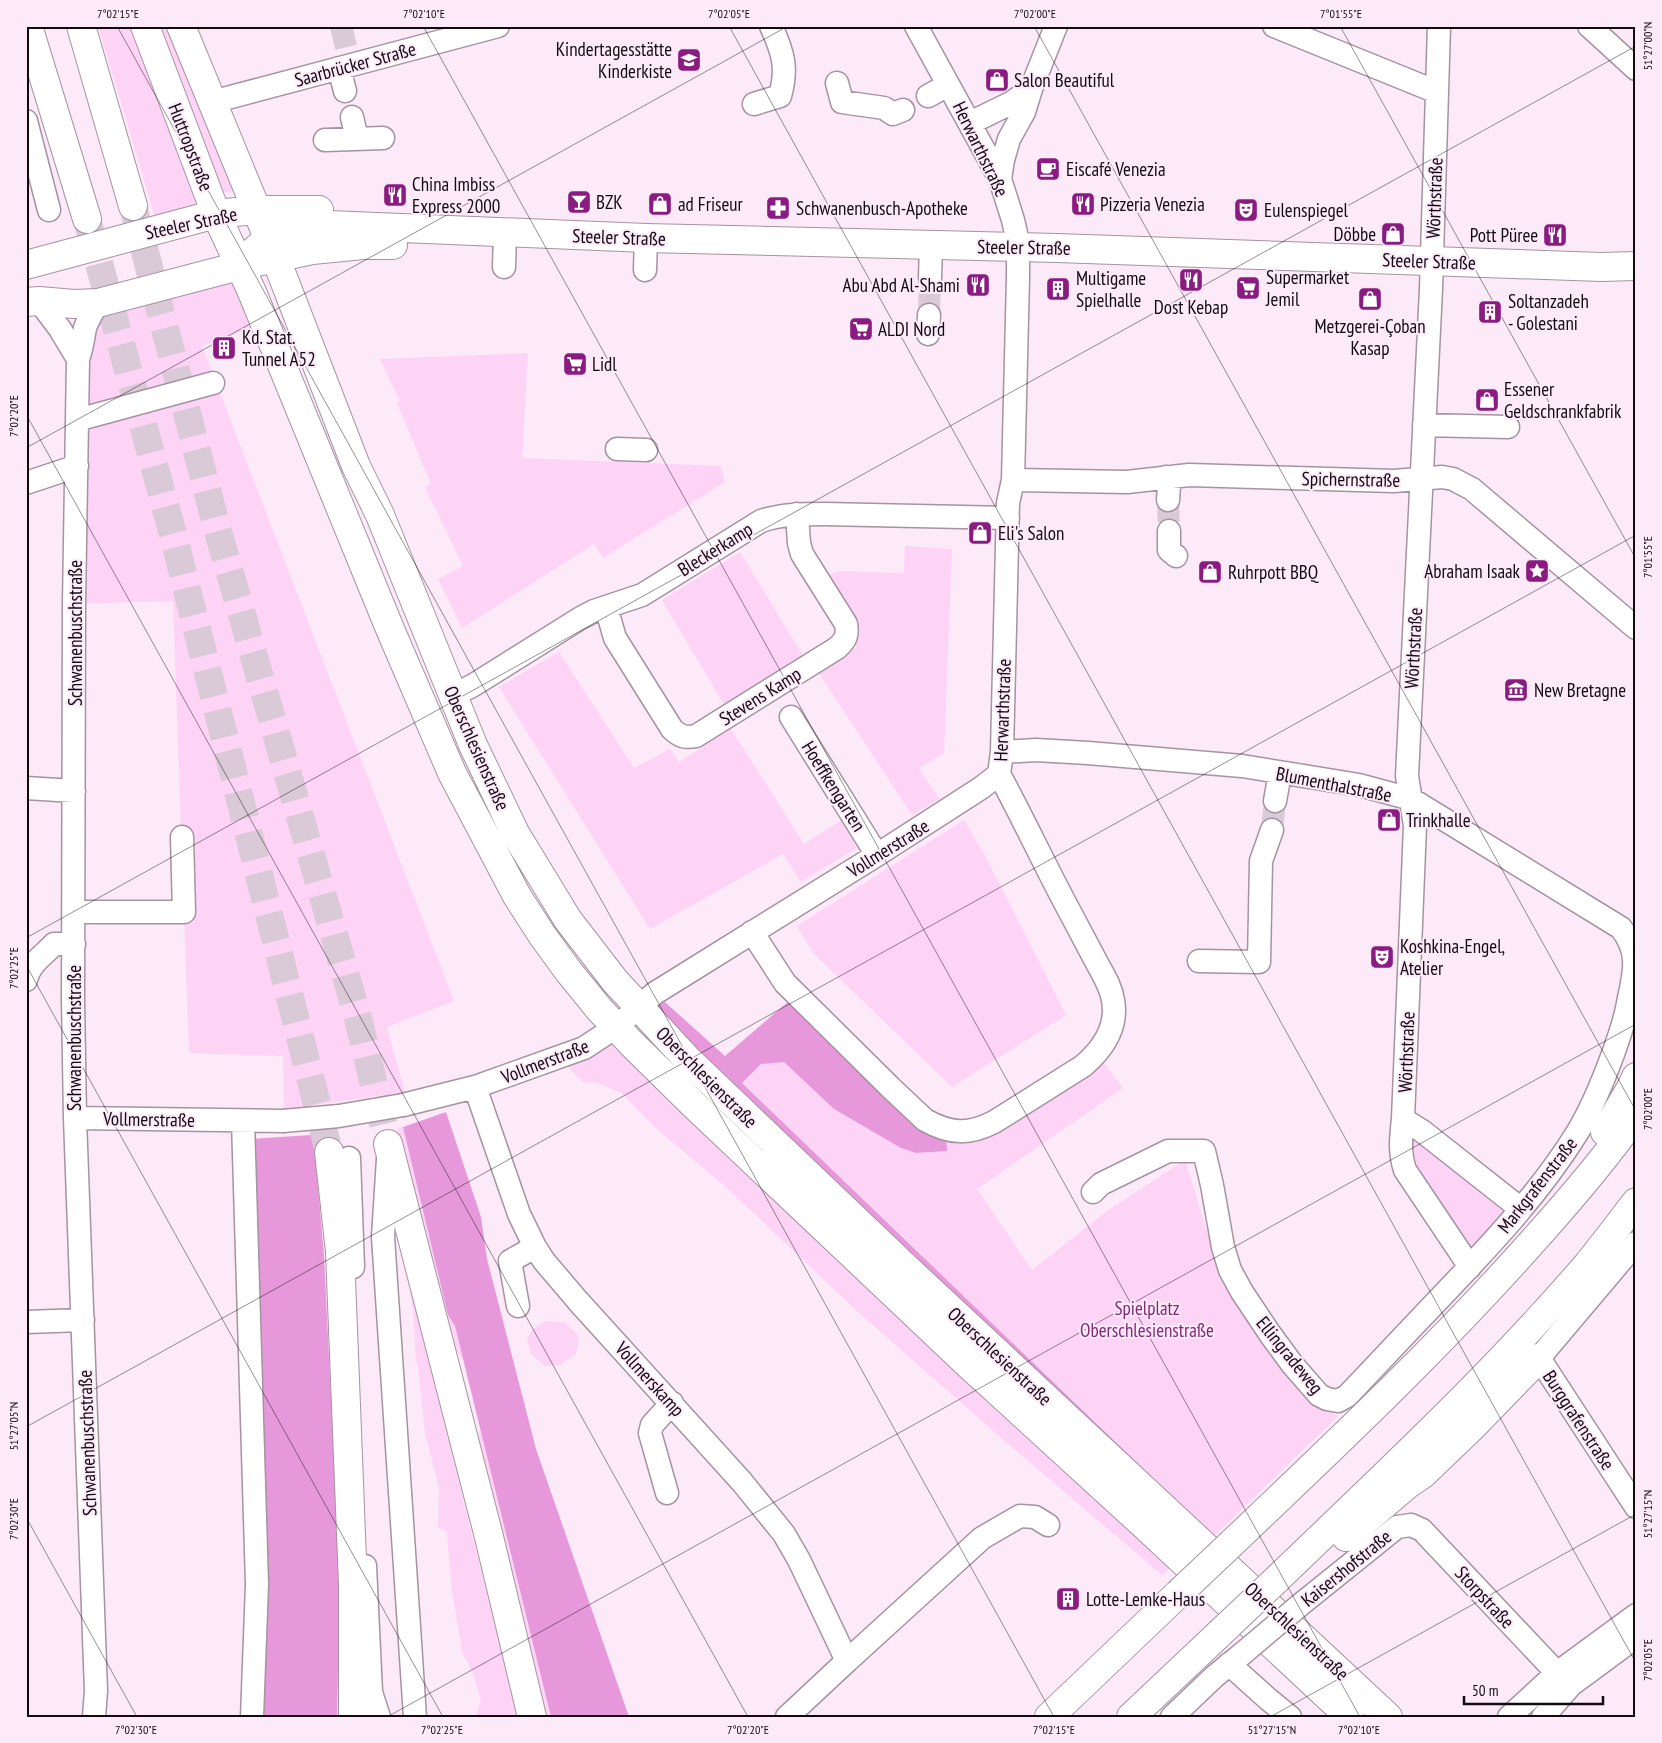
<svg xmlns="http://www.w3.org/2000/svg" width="1662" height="1743" font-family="'PT Sans Narrow',sans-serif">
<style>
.green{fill:#fdd3f6}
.forest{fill:#e698da}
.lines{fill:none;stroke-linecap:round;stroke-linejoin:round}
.minor-tunnel{stroke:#dac9d6;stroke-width:22;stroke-dasharray:22 11;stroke-linecap:butt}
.highway-tunnel{stroke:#dac9d6;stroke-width:28;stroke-dasharray:28 14;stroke-linecap:butt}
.minor-casing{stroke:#a593a1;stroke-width:25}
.major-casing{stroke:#a593a1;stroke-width:30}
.highway-casing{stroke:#a593a1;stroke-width:30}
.minor{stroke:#fff;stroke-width:22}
.major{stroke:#fff;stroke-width:28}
.highway{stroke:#fff;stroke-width:28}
.minor-bridge-casing{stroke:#a593a1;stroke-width:25;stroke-linecap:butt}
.highway-bridge-casing{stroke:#a593a1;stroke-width:30;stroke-linecap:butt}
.minor-bridge{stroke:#fff;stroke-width:22}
.highway-bridge{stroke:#fff;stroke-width:28}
.ticks{fill:none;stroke:#110b10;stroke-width:1;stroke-opacity:0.45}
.labels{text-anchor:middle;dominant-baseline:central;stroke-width:4;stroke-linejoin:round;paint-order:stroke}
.poi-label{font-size:19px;fill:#110b10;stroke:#fdeaf9;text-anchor:start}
.street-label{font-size:19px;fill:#110b10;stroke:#fdeaf9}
.park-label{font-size:19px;fill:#822979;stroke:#fdeaf9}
.neatline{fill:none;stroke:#110b10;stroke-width:2}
.ticks-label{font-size:12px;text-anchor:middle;fill:#110b10}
</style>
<rect width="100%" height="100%" fill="#fdeaf9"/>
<path class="green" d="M 98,26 L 180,26 L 245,188 L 209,196 L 215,213 L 158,227 Z
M 238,268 L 262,323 L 202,346 L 454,1001 L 387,1027 L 405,1092 L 284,1109 L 283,1056 L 189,1053 L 173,601 L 76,604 L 88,317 Z
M 528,353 L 522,458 L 721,466 L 725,482 L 603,558 L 594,544 L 462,628 L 438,579 L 463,566 L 425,487 L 431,484 L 397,403 L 400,401 L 380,359 Z
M 905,546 L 952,549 L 944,753 L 919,768 L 939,799 L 912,815 L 817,670 L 856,648 L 856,635 L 824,578 L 838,571 L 904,573 Z
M 740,552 L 805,659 L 726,708 L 662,600 Z
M 559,652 L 634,768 L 670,749 L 679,762 L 731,729 L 804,844 L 842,820 L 857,848 L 801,882 L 783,854 L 650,929 L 499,687 Z
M 964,820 L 983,852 L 1066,1015 L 952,1087 L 814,954 L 797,926 Z
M 616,1028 L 1180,1559 L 1162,1575 L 1008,1444 L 857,1311 L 725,1186 L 659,1131 L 621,1093 L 598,1083 L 583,1082 L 559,1058 Z
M 1099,1057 L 1123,1088 L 977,1189 L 1032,1270 L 1107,1211 L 1185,1160 L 1223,1283 L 1292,1377 L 1326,1409 L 1338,1416 L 1214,1536 L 742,1083 L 761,1064 L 784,1062 L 834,1109 L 901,1148 L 916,1153 L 947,1151 L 946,1130 L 964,1133 Z
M 403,1127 L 448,1315 L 455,1326 L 463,1360 L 450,1342 L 397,1128 Z
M 1413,1137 L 1500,1203 L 1503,1211 L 1500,1220 L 1477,1246 L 1470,1247 L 1408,1154 Z
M 409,1284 L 518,1717 L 476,1717 L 481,1700 L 472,1671 L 462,1652 L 452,1591 L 447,1532 L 438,1527 L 439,1488 L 425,1433 L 418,1366 L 416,1360 L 413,1311 Z
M 546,1321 L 565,1322 L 579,1336 L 576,1354 L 560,1365 L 545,1366 L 531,1354 L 527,1339 L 533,1329 Z
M 480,1428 L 551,1717 L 543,1717 L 477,1449 Z"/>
<path class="forest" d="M 656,994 L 725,1056 L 797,994 L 946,1130 L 947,1151 L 916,1153 L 901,1148 L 834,1109 L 784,1062 L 761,1064 L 742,1083 L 1206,1529 L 640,1009 Z
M 446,1112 L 481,1217 L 487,1259 L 536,1449 L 629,1717 L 551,1717 L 455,1326 L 448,1315 L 403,1127 Z
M 311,1135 L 315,1153 L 324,1255 L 340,1584 L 337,1717 L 259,1717 L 252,1139 Z"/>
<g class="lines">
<path class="minor-tunnel" d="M 341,26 L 347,51
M 929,315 L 930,278
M 1168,500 L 1169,531
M 1272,830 L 1275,801"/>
<path class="highway-tunnel" d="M 133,206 L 217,528 L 358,1018 L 388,1144
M 88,223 L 174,538 L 329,1152"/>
<defs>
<path id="minor" d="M 1274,26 L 1437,92
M 1439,26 L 1431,289 L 1407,776 L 1415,826 L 1403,1119 C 1401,1137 1399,1152 1405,1170 L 1470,1267
M 1589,26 L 1636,69
M 339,68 L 345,91
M 837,83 L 842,102 L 884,108 L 893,114 L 903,110
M 928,96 L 948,85
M 212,102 L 498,26
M 754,104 L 780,96 C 788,68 783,52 771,26
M 352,117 L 357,139
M 26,121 L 49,210
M 970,123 L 1011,103 L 1031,89
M 325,140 L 383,138
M 1000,179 L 1003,160 L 1009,139 L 1024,112 L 1031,89 L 1056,26
M 504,267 L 505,233
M 645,270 L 646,238
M 930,278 L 931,245
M 39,301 L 60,329 L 78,359
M 928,334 L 929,315
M 77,420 L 213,383
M 1424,425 L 1508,427
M 617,449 L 646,450
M 1166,477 L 1169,486 L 1168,500
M 1013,480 L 1127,482 L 1189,475 L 1394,481 L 1442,477 L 1453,479 L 1472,489 L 1636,628
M 26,483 L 77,466
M 1169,531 L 1169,550 L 1176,556
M 606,607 L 615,638 L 672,729 C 680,737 686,738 696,736 L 837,648 C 846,640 848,635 846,624 L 802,554 L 799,543 L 797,514
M 453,695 L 472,686 L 579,619 L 594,611 L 642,595 L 761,521 C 782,514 803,514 825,514 L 1008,518
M 791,717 L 877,855
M 1002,752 L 1036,750 L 1088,753 L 1242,766 L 1359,785 L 1411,799 L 1621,928 C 1641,954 1634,973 1628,1003 C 1625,1021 1619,1037 1613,1054 C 1603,1081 1592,1109 1577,1133 C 1534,1202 1476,1260 1420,1319 C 1396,1344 1372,1370 1347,1396 L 1338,1401 L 1327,1399 L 1319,1395 L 1292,1364 L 1270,1334 L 1242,1292 L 1230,1270 L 1223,1247 L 1212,1185 L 1204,1151 L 1168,1151 L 1101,1184 L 1093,1192
M 26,788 L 74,791
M 1275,801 L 1280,773
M 74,912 L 184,912 L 182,837
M 752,932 L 785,983 L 890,1087 L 925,1120 C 950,1134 969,1135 994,1122 L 1083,1066 C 1103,1049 1118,1027 1113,1000 C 1111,987 1104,976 1098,965 C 1089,948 1080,931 1071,914 C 1046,868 1024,820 999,774 L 1002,752 L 1008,503 L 1013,480 L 1018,277 L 1018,242 L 1013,220 L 1000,179 L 916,26
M 1199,961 L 1259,962 L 1261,861 L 1272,830
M 26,980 C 29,964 43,956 54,944 L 74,944
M 475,1087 L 519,1214 L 535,1247 L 544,1261 L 578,1301 L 742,1482 L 784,1534 L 799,1560 L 847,1661 L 787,1717
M 403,1105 L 475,1087 L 584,1048 L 616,1027 L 655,993 L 668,985 L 877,855 L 981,788 L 999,774
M 75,1118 L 283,1121
M 1403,1119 L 1422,1131 L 1521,1209
M 243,1121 L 257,1584 L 252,1717
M 349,1158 L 353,1267
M 388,1159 L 383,1237 L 415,1717
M 1636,1243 L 1539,1358 L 1636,1507
M 518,1306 L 510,1261 L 535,1247
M 26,1322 L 83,1320
M 667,1493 L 650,1433 L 652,1425 L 672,1403
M 1411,1525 L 1422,1530 L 1557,1673 L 1571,1685
M 365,1566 L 371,1692
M 1300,1605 L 1397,1527 L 1411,1525
M 847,1661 L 982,1538 L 1020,1516 L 1035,1517 L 1048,1525
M 1229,1664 L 1268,1699 L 1290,1717
M 366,1677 L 379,1717
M 94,1717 L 96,1691 L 75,1118 L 73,1000 L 74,604 L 78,359 C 82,349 83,339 85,328 C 88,319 93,311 98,303
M 1172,1717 L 1215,1676 L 1242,1654
M 1509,1717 L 1557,1673 L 1636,1615
M 1543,1717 L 1571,1685 L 1636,1637"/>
<path id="major" d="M 145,26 L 216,214 L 252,292 L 390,629 L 452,773 L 517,896 L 542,935 L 569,972 L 600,1010 L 632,1044 L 694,1105 L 969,1365 L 1144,1525 L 1350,1717
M 181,26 L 262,223 L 356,466 L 380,515 L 473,745 L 515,833 L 568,920 L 615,981 L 688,1060 L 903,1265 L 1388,1717
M 254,251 C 271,235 282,229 305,224 L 646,238 L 1057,248 L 1601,267 L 1636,266
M 26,265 L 216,214 L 256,210 L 319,210
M 26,302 L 39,301 L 74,304 L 98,303 L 239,266 L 312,250 L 363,245 L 393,245"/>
<path id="highway" d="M 28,26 L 87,219
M 81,26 L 133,206
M 1605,1132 L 1631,1088 L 1636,1077
M 388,1144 L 489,1537 L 532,1717
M 329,1152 L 340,1252 L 353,1585 L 353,1717
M 1346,1537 L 1408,1484 L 1423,1474 L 1470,1429 L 1539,1358
M 1232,1543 C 1335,1445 1439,1347 1533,1241 C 1569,1201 1605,1159 1636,1115
M 1275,1581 C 1382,1478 1491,1377 1587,1265 C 1604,1244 1620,1223 1636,1202
M 1049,1717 L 1178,1594
M 1131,1717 L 1220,1633"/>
</defs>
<use href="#minor" class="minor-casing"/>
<use href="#major" class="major-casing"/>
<use href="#highway" class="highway-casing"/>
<use href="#minor" class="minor"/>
<use href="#major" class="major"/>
<use href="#highway" class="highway"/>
<defs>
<path id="minor-bridge" d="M 283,1121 L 339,1116 L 403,1105
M 1242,1654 L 1300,1605"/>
<path id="highway-bridge" d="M 1178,1594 L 1232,1543
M 1220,1633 L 1275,1581"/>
</defs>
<use href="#minor-bridge" class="minor-bridge-casing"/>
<use href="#highway-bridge" class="highway-bridge-casing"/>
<use href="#minor-bridge" class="minor-bridge"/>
<use href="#highway-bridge" class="highway-bridge"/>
</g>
<path class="ticks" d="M 117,26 L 1054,1717M 423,26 L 1360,1717M 729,26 L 1636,1663M 1034,26 L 1636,1111M 1340,26 L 1636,559M 26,414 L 748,1717M 26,448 L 788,26M 26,938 L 1636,46M 26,965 L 443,1717M 26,1427 L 1636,535M 26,1517 L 137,1717M 387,1717 L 1636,1024M 1270,1717 L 1636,1514"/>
<defs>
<symbol id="school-square" viewBox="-11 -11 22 22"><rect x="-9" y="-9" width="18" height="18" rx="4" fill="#8a1c81" stroke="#fdeaf9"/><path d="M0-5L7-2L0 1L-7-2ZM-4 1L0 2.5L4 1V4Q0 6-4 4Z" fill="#fff"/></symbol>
<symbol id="shop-square" viewBox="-11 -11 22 22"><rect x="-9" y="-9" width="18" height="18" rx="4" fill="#8a1c81" stroke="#fdeaf9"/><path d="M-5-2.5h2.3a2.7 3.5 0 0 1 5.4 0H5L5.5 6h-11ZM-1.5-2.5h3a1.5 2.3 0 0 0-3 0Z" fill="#fff"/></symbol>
<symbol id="cafe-square" viewBox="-11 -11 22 22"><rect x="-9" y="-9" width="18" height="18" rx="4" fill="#8a1c81" stroke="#fdeaf9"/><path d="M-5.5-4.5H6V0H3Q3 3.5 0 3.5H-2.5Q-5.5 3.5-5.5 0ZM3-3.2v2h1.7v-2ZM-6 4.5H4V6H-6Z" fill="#fff"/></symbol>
<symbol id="restaurant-square" viewBox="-11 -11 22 22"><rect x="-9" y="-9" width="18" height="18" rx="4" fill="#8a1c81" stroke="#fdeaf9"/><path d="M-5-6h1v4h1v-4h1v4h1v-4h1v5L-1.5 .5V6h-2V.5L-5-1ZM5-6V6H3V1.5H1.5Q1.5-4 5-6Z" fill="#fff"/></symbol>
<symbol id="bar-square" viewBox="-11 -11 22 22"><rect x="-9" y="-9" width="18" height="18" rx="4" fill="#8a1c81" stroke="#fdeaf9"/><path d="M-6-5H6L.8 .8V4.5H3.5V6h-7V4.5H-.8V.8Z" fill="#fff"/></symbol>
<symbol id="pharmacy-square" viewBox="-11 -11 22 22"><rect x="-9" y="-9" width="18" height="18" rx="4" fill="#8a1c81" stroke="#fdeaf9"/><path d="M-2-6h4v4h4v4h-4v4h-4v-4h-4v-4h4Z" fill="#fff"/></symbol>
<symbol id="theatre-square" viewBox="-11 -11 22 22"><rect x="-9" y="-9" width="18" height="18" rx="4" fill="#8a1c81" stroke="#fdeaf9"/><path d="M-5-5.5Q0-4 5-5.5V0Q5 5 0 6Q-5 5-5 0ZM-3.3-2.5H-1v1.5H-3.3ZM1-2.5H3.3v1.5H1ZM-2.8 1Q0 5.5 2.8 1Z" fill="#fff"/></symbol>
<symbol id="supermarket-square" viewBox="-11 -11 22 22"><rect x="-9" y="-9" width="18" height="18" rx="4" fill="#8a1c81" stroke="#fdeaf9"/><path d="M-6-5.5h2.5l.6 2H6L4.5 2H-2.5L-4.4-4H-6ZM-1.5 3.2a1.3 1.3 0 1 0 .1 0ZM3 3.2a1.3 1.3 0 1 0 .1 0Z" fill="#fff"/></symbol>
<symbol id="building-square" viewBox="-11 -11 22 22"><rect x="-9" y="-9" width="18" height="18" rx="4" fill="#8a1c81" stroke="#fdeaf9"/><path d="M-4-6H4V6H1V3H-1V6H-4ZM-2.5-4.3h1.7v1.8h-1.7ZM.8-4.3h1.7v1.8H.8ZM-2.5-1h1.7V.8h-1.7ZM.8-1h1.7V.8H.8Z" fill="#fff"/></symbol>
<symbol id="sight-square" viewBox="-11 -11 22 22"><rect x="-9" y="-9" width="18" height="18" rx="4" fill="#8a1c81" stroke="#fdeaf9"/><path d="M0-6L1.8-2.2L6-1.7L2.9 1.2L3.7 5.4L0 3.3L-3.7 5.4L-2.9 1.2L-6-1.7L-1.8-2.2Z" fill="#fff"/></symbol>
<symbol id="museum-square" viewBox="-11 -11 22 22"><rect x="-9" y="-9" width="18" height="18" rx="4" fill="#8a1c81" stroke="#fdeaf9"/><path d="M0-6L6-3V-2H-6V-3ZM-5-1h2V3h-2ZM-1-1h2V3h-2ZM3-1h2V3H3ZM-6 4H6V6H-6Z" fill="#fff"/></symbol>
</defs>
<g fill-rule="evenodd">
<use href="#school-square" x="675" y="46" width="28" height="28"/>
<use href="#shop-square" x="983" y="66" width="28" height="28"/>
<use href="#cafe-square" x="1034" y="155" width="28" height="28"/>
<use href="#restaurant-square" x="381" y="181" width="28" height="28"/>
<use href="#bar-square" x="565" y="188" width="28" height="28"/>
<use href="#shop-square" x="646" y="190" width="28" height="28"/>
<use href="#restaurant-square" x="1069" y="190" width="28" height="28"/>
<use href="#pharmacy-square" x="764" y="194" width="28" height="28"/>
<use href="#theatre-square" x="1232" y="196" width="28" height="28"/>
<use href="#shop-square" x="1379" y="220" width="28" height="28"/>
<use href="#restaurant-square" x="1541" y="221" width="28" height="28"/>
<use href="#restaurant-square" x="1177" y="266" width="28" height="28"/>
<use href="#restaurant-square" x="964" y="271" width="28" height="28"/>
<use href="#supermarket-square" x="1234" y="274" width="28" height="28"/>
<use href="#building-square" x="1044" y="275" width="28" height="28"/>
<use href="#shop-square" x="1356" y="285" width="28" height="28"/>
<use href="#building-square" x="1476" y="298" width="28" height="28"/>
<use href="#supermarket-square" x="847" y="315" width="28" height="28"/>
<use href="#building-square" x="210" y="334" width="28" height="28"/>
<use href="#supermarket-square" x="561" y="350" width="28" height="28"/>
<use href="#shop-square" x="1473" y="386" width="28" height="28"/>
<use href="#shop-square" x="966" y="519" width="28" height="28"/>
<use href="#sight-square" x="1523" y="557" width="28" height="28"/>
<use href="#shop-square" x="1196" y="558" width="28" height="28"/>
<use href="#museum-square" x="1502" y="676" width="28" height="28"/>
<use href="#shop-square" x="1375" y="806" width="28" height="28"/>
<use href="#theatre-square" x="1368" y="943" width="28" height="28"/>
<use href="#building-square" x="1054" y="1585" width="28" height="28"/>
</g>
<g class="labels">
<g class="poi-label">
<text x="672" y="49" text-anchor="end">Kindertagesstätte<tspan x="672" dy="22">Kinderkiste</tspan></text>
<text x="1014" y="80">Salon Beautiful</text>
<text x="1066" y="169">Eiscafé Venezia</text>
<text x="412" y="184">China Imbiss<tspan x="412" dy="22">Express 2000</tspan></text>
<text x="596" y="202">BZK</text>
<text x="678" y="204">ad Friseur</text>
<text x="1100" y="204">Pizzeria Venezia</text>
<text x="796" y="208">Schwanenbusch-Apotheke</text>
<text x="1264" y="210">Eulenspiegel</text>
<text x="1376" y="234" text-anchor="end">Döbbe</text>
<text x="1538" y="235" text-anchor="end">Pott Püree</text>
<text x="1266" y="277">Supermarket<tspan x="1266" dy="22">Jemil</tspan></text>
<text x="1076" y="278">Multigame<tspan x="1076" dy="22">Spielhalle</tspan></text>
<text x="960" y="285" text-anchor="end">Abu Abd Al-Shami</text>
<text x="1508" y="301">Soltanzadeh<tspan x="1508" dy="22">- Golestani</tspan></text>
<text x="1191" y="307" text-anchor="middle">Dost Kebap</text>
<text x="1370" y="326" text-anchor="middle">Metzgerei-Çoban<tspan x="1370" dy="22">Kasap</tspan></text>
<text x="878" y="329">ALDI Nord</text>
<text x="242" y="337">Kd. Stat.<tspan x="242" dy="22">Tunnel A52</tspan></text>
<text x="592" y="364">Lidl</text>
<text x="1504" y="389">Essener<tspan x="1504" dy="22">Geldschrankfabrik</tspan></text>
<text x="998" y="533">Eli's Salon</text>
<text x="1520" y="571" text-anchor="end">Abraham Isaak</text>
<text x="1228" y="572">Ruhrpott BBQ</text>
<text x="1534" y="690">New Bretagne</text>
<text x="1406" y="820">Trinkhalle</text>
<text x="1400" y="946">Koshkina-Engel,<tspan x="1400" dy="22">Atelier</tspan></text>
<text x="1086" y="1599">Lotte-Lemke-Haus</text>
</g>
<g class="street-label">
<text transform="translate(355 64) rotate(-15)">Saarbrücker Straße</text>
<text transform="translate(191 147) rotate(69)">Huttropstraße</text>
<text transform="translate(981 149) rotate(64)">Herwarthstraße</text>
<text transform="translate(1434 198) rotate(-88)">Wörthstraße</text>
<text transform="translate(191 223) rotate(-12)">Steeler Straße</text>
<text transform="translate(619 237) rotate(2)">Steeler Straße</text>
<text transform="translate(1024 247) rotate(1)">Steeler Straße</text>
<text transform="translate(1429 261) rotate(2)">Steeler Straße</text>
<text transform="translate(1351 479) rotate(1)">Spichernstraße</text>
<text transform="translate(715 549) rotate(-32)">Bleckerkamp</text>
<text transform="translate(75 633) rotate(-90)">Schwanenbuschstraße</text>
<text transform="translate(1413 648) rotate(-87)">Wörthstraße</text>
<text transform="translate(760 696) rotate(-32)">Stevens Kamp</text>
<text transform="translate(1002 710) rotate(-88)">Herwarthstraße</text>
<text transform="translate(477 748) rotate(66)">Oberschlesienstraße</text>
<text transform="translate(1334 784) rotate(11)">Blumenthalstraße</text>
<text transform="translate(834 786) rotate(58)">Hoeffkengarten</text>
<text transform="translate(888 848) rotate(-32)">Vollmerstraße</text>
<text transform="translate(74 1038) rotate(-90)">Schwanenbuschstraße</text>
<text transform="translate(1406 1052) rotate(-88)">Wörthstraße</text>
<text transform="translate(545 1061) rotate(-21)">Vollmerstraße</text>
<text transform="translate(707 1077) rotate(45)">Oberschlesienstraße</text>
<text transform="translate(149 1119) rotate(1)">Vollmerstraße</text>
<text transform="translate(1537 1185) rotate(-52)">Markgrafenstraße</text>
<text transform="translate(1290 1355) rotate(51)">Ellingradeweg</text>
<text transform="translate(1000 1356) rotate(43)">Oberschlesienstraße</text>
<text transform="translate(650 1379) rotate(48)">Vollmerskamp</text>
<text transform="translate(1579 1420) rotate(57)">Burggrafenstraße</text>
<text transform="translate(87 1443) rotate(-92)">Schwanenbuschstraße</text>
<text transform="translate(1346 1568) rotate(-39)">Kaisershofstraße</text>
<text transform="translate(1485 1597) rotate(47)">Storpstraße</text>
<text transform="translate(1297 1631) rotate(43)">Oberschlesienstraße</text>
</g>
<g class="park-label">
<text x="1147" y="1308">Spielplatz<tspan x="1147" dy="22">Oberschlesienstraße</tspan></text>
</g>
</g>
<rect width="1662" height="1743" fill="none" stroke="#fdeaf9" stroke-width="55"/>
<path d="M1464 1696v8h139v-8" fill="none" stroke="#110b10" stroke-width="2.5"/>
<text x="1472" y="1696" font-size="15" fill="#110b10" stroke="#fdeaf9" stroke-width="4" paint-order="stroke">50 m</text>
<rect x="28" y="28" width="1606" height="1688" class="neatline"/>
<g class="ticks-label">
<text x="118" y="18">7°02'15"E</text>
<text x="424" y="18">7°02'10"E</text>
<text x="729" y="18">7°02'05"E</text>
<text x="1035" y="18">7°02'00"E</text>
<text x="1341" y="18">7°01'55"E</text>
<text transform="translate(1648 46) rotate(-90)" y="4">51°27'00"N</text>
<text transform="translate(14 416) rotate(-90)" y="4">7°02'20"E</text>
<text transform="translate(1648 557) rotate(-90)" y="4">7°01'55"E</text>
<text transform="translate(14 968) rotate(-90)" y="4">7°02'25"E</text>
<text transform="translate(1648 1109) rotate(-90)" y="4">7°02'00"E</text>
<text transform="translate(14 1426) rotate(-90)" y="4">51°27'05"N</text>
<text transform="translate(1648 1514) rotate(-90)" y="4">51°27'15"N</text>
<text transform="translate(14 1519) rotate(-90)" y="4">7°02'30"E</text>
<text transform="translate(1648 1660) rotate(-90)" y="4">7°02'05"E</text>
<text x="136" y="1734">7°02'30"E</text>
<text x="442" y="1734">7°02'25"E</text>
<text x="748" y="1734">7°02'20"E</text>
<text x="1054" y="1734">7°02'15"E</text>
<text x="1272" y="1734">51°27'15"N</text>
<text x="1359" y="1734">7°02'10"E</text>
</g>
</svg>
